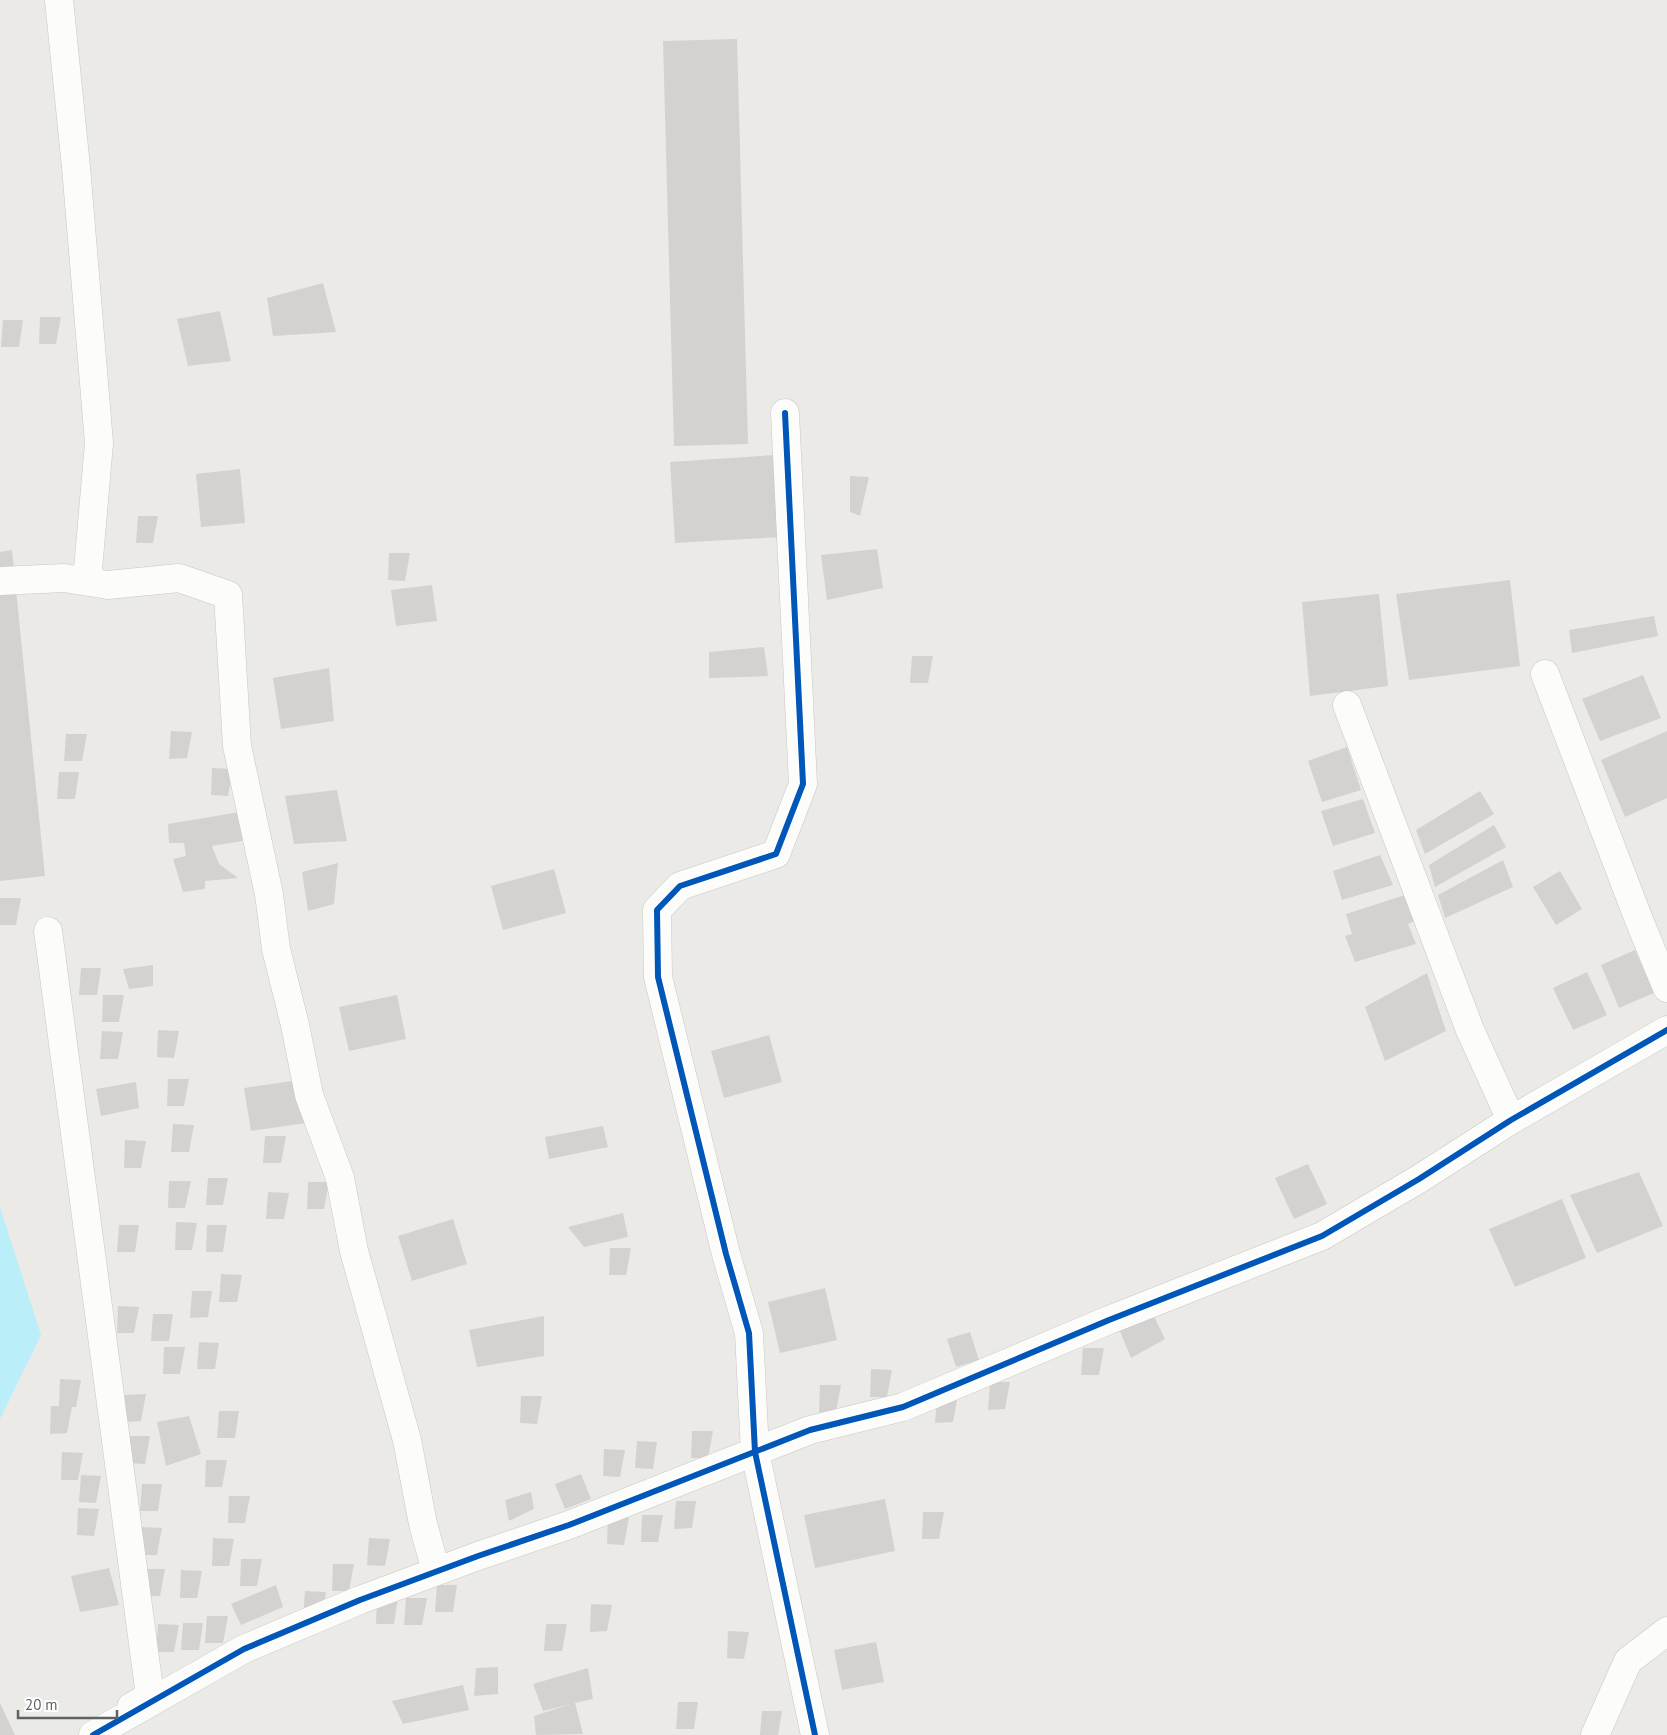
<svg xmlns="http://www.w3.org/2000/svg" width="1667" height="1735" font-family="'PT Sans',sans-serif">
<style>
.water{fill:#baeef8}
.building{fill:#d4d2d1}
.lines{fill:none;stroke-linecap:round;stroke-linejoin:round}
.minor-casing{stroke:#c7c7c7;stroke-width:29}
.minor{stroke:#fcfcfb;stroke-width:28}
.cycleway-casing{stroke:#fff;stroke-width:9}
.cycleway{stroke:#0057b8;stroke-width:6}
</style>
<rect width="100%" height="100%" fill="#eceae7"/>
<path class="water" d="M 0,1207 L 41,1335 L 0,1419 Z"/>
<path class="building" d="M 737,39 L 748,444 L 674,446 L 663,41 Z
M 323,283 L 336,332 L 273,336 L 267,298 Z
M 220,311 L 231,361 L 188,366 L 177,319 Z
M 40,317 L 61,317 L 56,344 L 39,344 Z
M 3,320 L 23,320 L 19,347 L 1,347 Z
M 775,455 L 780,537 L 675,543 L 670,462 Z
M 240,469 L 245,523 L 201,527 L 196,474 Z
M 850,476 L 869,477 L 860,516 L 850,512 Z
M 138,516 L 158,516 L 153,543 L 136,543 Z
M 877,549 L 883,588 L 827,600 L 821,555 Z
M 12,550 L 45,876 L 0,881 L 0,552 Z
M 389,553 L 410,553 L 405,581 L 388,580 Z
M 1510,580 L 1520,666 L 1409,680 L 1396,594 Z
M 432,585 L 437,621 L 396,626 L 391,590 Z
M 1379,594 L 1388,686 L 1310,696 L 1302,602 Z
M 1654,616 L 1658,636 L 1572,653 L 1569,630 Z
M 764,647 L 768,676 L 709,678 L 709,652 Z
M 912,656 L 933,656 L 928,683 L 910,683 Z
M 329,668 L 334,721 L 281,729 L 273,678 Z
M 1643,675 L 1661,718 L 1600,741 L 1582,699 Z
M 171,731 L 192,732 L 187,758 L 169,759 Z
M 1667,731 L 1667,798 L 1625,817 L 1601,760 Z
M 66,734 L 87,734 L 82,761 L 64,761 Z
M 1347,747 L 1361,790 L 1322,802 L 1308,761 Z
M 212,768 L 233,769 L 228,796 L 211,795 Z
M 59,772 L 79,772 L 75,799 L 57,799 Z
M 337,790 L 347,841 L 294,844 L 285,796 Z
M 1480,791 L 1494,814 L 1425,854 L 1416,830 Z
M 1363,799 L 1375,833 L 1333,846 L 1321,811 Z
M 240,812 L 248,840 L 212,846 L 219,864 L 238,878 L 205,881 L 205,889 L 183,892 L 173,859 L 186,856 L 184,843 L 169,843 L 168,824 Z
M 1494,825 L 1506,847 L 1435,887 L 1429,865 Z
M 1380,855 L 1393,885 L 1342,900 L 1333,871 Z
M 1503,860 L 1513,887 L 1445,918 L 1438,895 Z
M 338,863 L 334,904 L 308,911 L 302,872 Z
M 554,869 L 566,913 L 503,930 L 491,886 Z
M 1560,871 L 1582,909 L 1556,925 L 1533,887 Z
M 1405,895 L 1414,921 L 1408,924 L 1416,944 L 1355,962 L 1345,936 L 1352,934 L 1346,914 Z
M 0,898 L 21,898 L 16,925 L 0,925 Z
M 1635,950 L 1654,993 L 1619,1008 L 1601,965 Z
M 153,965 L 153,986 L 129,989 L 123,969 Z
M 81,968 L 101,968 L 97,995 L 79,995 Z
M 1587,972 L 1607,1015 L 1573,1030 L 1553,988 Z
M 1427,973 L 1446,1031 L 1385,1061 L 1365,1007 Z
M 103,995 L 124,995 L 119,1022 L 102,1022 Z
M 397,995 L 406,1039 L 349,1051 L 339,1007 Z
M 158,1030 L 179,1031 L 174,1058 L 157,1057 Z
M 102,1031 L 123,1032 L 118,1059 L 100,1059 Z
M 769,1035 L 782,1082 L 724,1098 L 711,1051 Z
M 168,1079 L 189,1079 L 184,1106 L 167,1106 Z
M 299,1080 L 306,1123 L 251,1131 L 244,1088 Z
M 136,1082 L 139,1108 L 101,1116 L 96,1089 Z
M 173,1124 L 194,1125 L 189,1152 L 171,1152 Z
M 603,1126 L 608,1147 L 549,1159 L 545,1137 Z
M 265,1136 L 286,1136 L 281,1163 L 263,1163 Z
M 125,1140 L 146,1141 L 141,1168 L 124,1168 Z
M 1308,1164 L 1327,1204 L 1294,1219 L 1275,1178 Z
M 1639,1172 L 1663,1226 L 1597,1253 L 1570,1195 Z
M 208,1178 L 228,1178 L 223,1205 L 206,1205 Z
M 169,1181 L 191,1181 L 185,1208 L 168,1208 Z
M 308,1182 L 329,1182 L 324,1209 L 307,1209 Z
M 268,1192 L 289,1193 L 284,1219 L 266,1219 Z
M 1562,1199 L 1586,1258 L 1515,1287 L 1489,1229 Z
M 623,1213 L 628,1237 L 584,1247 L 568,1227 Z
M 453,1219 L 467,1264 L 412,1281 L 398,1236 Z
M 176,1222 L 197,1223 L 192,1250 L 175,1250 Z
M 119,1225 L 139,1225 L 135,1252 L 117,1252 Z
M 207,1225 L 227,1225 L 223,1252 L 206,1252 Z
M 610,1248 L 631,1248 L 626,1275 L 609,1275 Z
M 221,1274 L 242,1275 L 237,1302 L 219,1302 Z
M 825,1288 L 837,1340 L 780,1353 L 768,1302 Z
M 192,1291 L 212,1291 L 208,1317 L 190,1318 Z
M 118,1306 L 139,1307 L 134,1333 L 117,1333 Z
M 153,1314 L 173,1314 L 169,1341 L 151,1341 Z
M 1153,1314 L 1165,1339 L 1131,1358 L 1119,1329 Z
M 544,1316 L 544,1356 L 477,1367 L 469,1330 Z
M 970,1332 L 979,1360 L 956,1367 L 947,1339 Z
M 199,1342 L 219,1343 L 215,1369 L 197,1369 Z
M 164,1347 L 185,1347 L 180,1374 L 163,1374 Z
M 1083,1348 L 1104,1348 L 1099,1375 L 1081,1375 Z
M 871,1369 L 892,1370 L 887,1397 L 870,1397 Z
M 60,1379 L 81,1380 L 76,1407 L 72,1407 L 67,1433 L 50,1434 L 51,1406 L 59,1406 Z
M 990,1382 L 1010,1382 L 1005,1409 L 988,1410 Z
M 820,1385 L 841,1385 L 836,1412 L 819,1412 Z
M 146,1394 L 141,1421 L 124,1422 L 125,1395 Z
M 937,1395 L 958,1395 L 953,1422 L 935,1423 Z
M 521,1396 L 542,1396 L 537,1424 L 520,1423 Z
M 219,1411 L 239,1411 L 235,1438 L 217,1438 Z
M 189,1416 L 201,1454 L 166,1466 L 157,1422 Z
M 692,1431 L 713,1431 L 708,1458 L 691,1458 Z
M 129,1436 L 150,1436 L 145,1464 L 128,1463 Z
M 637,1441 L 657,1442 L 653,1469 L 635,1468 Z
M 604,1449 L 625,1450 L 620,1477 L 603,1476 Z
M 62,1452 L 83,1453 L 78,1480 L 61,1480 Z
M 206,1460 L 227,1460 L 222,1487 L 205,1487 Z
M 581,1474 L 591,1499 L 565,1509 L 555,1484 Z
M 81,1475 L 101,1476 L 96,1503 L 79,1502 Z
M 142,1484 L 162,1484 L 158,1511 L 140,1511 Z
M 531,1492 L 534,1509 L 509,1521 L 505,1500 Z
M 229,1496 L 250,1496 L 245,1523 L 228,1523 Z
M 885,1499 L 895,1551 L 815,1568 L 804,1515 Z
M 676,1501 L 696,1501 L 692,1528 L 674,1529 Z
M 78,1508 L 99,1509 L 94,1536 L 77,1535 Z
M 923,1512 L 944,1512 L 939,1539 L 922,1539 Z
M 642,1515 L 663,1515 L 658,1542 L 641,1542 Z
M 608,1517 L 629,1518 L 624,1545 L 607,1544 Z
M 141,1527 L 162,1528 L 157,1555 L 139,1555 Z
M 213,1538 L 234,1539 L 229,1566 L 212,1566 Z
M 369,1538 L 390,1539 L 385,1566 L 367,1565 Z
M 241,1559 L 262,1559 L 257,1586 L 240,1586 Z
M 333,1564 L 354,1564 L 349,1591 L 332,1591 Z
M 109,1568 L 119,1605 L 80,1612 L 71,1576 Z
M 144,1569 L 165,1569 L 160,1596 L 143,1596 Z
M 181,1570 L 202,1571 L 197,1598 L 180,1598 Z
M 276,1585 L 283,1607 L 241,1625 L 231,1604 Z
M 437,1585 L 457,1585 L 453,1612 L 435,1612 Z
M 305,1591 L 326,1592 L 321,1619 L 303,1618 Z
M 377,1597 L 398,1598 L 394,1624 L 376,1624 Z
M 406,1598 L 427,1598 L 422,1625 L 404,1625 Z
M 591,1604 L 612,1605 L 607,1631 L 590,1632 Z
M 207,1616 L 228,1616 L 223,1643 L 205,1643 Z
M 183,1623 L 203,1623 L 199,1650 L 181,1650 Z
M 158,1624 L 179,1625 L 174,1652 L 156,1652 Z
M 546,1624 L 567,1624 L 562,1651 L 544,1651 Z
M 728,1631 L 749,1632 L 744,1659 L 727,1658 Z
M 876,1642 L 884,1682 L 842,1690 L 834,1650 Z
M 498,1667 L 498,1694 L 474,1696 L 476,1668 Z
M 588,1668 L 593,1699 L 575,1703 L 583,1734 L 536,1735 L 534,1716 L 571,1704 L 543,1711 L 533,1684 Z
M 463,1685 L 469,1710 L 403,1724 L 392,1701 Z
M 678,1702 L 698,1702 L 694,1729 L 676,1729 Z
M 0,1703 L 15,1735 L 0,1735 Z
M 762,1711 L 782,1711 L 778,1735 L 760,1735 Z"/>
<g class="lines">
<defs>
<path id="minor" d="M 59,0 L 76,167 L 99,443 L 87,581
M 785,413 L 803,784 L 776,854 L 680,886 L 657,910 L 658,977 L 726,1254 L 749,1333 L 755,1452 L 815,1735
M 0,581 L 64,578 L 108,585 L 179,578 L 228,595 L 237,746 L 269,894 L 276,949 L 295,1025 L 309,1095 L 340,1178 L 354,1251 L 407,1440 L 423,1524 L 436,1571
M 1545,674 L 1639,920 L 1667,988
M 1347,705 L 1470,1030 L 1511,1120
M 48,931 L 150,1696 L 131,1707
M 93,1735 L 244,1649 L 360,1600 L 478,1556 L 569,1525 L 810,1430 L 903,1407 L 1109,1320 L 1322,1236 L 1419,1179 L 1511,1120 L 1667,1030
M 1595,1735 L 1628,1661 L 1667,1631"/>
</defs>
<use href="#minor" class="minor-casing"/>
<use href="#minor" class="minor"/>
<defs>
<path id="cycleway" d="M 785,413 L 803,784 L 776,854 L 680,886 L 657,910 L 658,977 L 726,1254 L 749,1333 L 755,1452 L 815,1735
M 93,1735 L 244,1649 L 360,1600 L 478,1556 L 569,1525 L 810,1430 L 903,1407 L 1109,1320 L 1322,1236 L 1419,1179 L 1511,1120 L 1667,1030"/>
</defs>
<use href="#cycleway" class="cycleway-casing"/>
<use href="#cycleway" class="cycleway"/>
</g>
<path d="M18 1710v8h99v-8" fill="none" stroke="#5c6365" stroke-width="2.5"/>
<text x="25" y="1710" font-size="15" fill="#5c6365" stroke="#ffffff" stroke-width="4" paint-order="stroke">20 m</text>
</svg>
